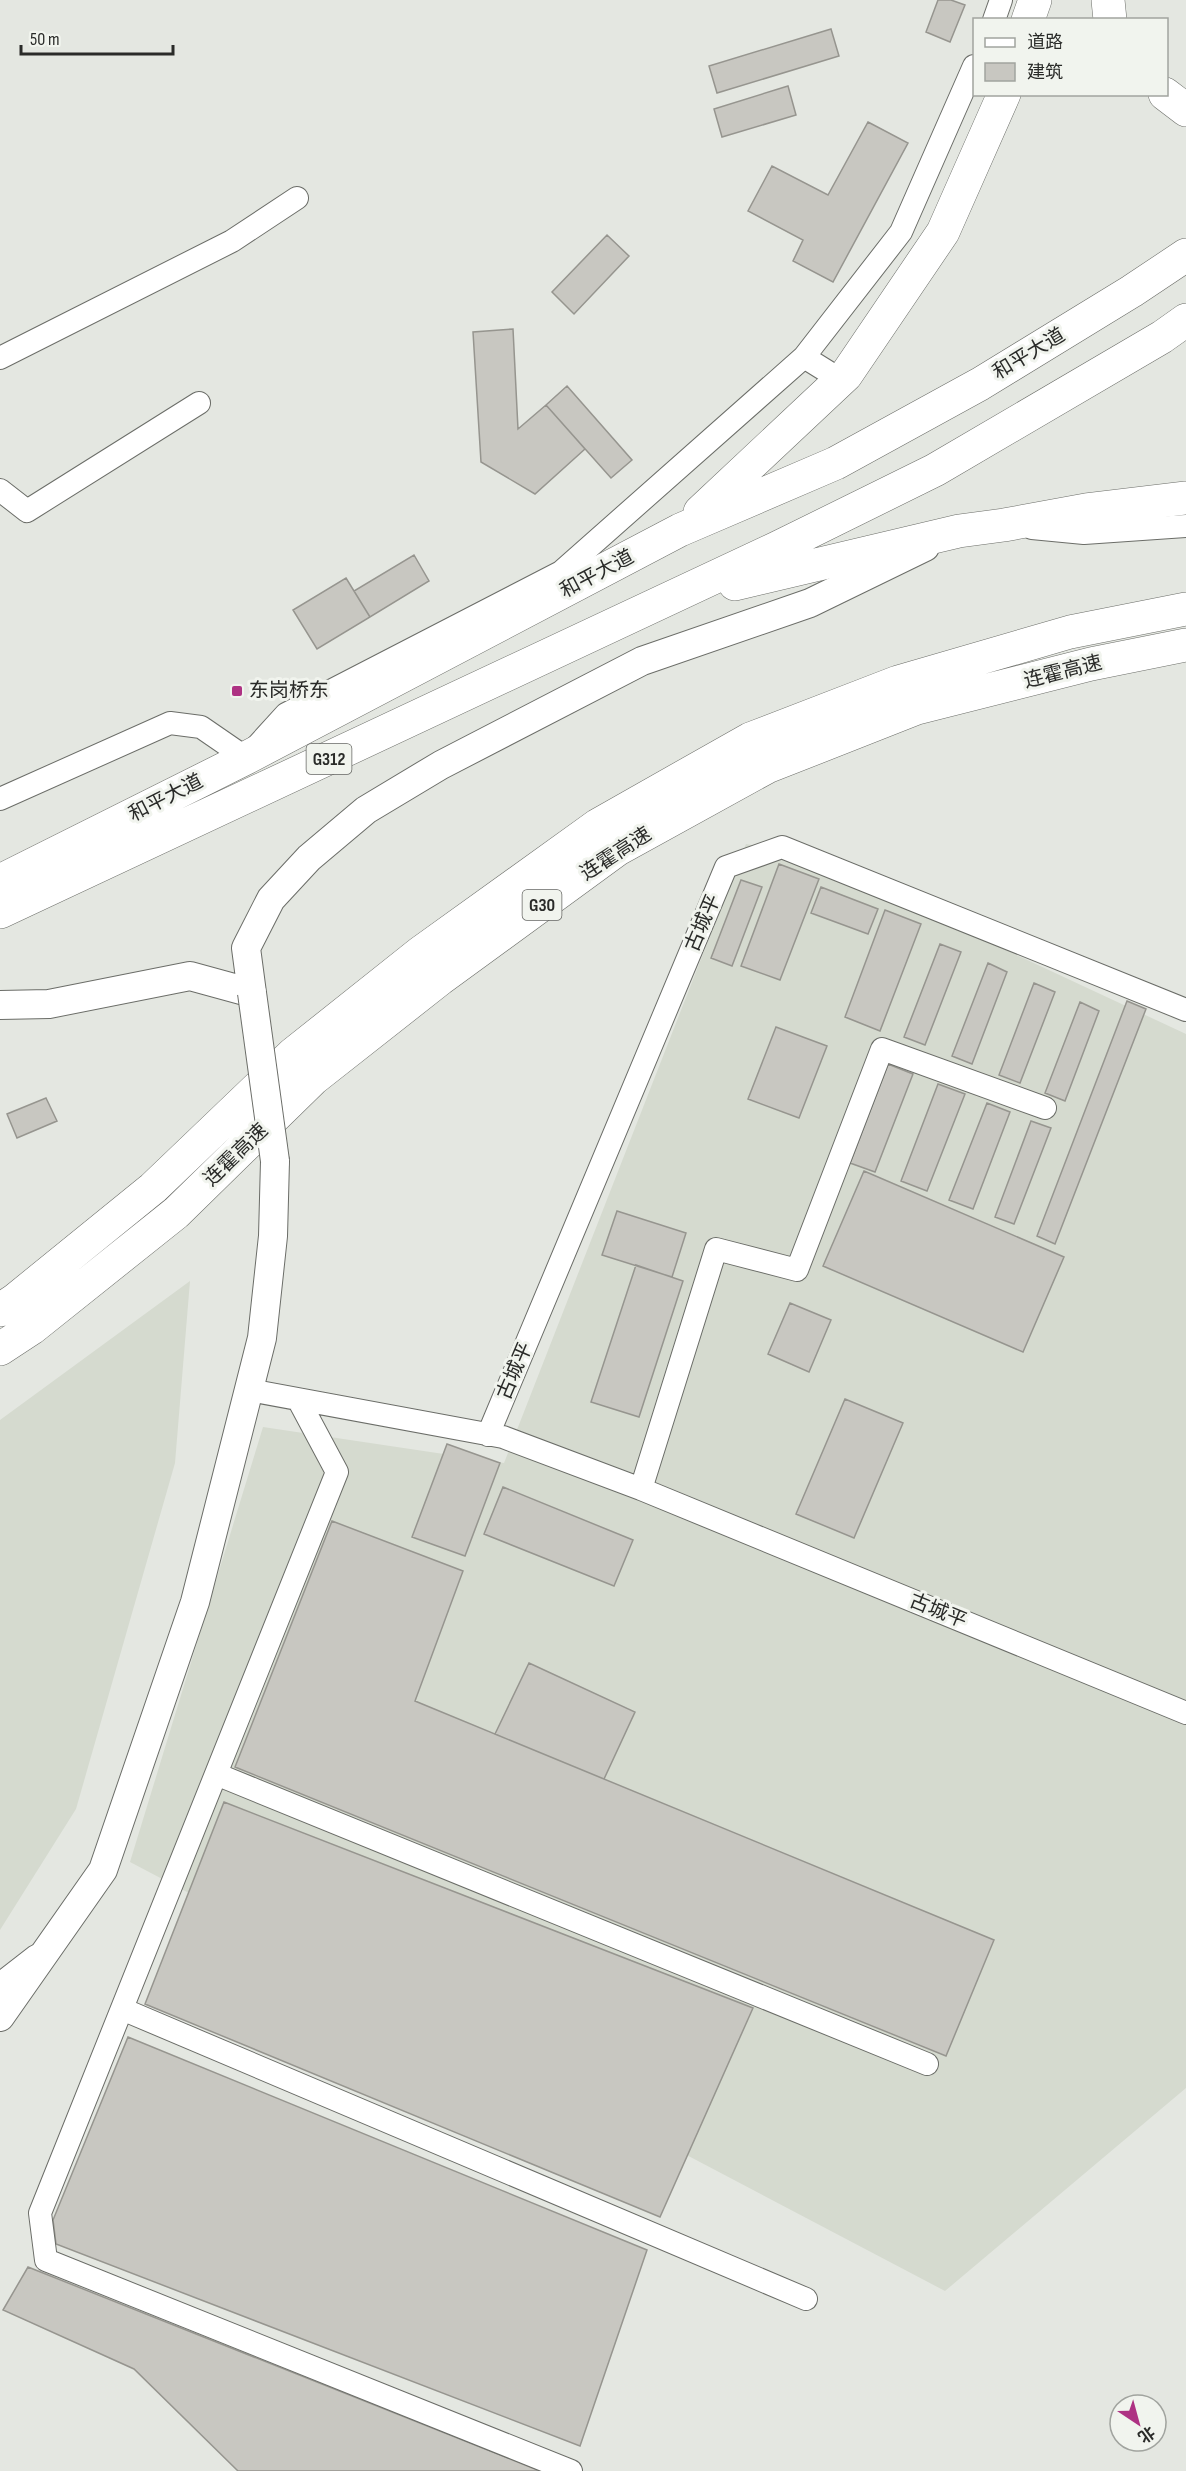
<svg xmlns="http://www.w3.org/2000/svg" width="1186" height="2471" font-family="'Sofia Sans Condensed','Noto Sans SC',sans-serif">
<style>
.built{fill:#d5dacf}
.building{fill:#c8c7c1;stroke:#96958f;stroke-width:1.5}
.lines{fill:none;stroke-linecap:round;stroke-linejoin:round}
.minor-casing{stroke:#6b6d68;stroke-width:24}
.major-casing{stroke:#6b6d68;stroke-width:30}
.highway-casing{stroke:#6b6d68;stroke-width:34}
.minor{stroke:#fff;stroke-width:22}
.major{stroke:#fff;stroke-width:28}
.highway{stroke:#fff;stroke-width:33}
.major-bridge-casing{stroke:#6b6d68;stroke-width:30;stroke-linecap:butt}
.major-bridge{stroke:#fff;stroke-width:28}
.poi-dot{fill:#ae3283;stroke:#f1f4ee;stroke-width:2}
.labels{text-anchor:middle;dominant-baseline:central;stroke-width:6;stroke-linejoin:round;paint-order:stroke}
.shield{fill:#f1f4ee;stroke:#666764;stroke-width:1.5}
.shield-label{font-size:18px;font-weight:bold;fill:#2a2b29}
.street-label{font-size:20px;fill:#2a2b29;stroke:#f1f4ee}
.poi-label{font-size:20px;fill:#2a2b29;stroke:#f1f4ee;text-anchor:start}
</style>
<rect width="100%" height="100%" fill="#e4e7e1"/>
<path class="built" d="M 746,844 L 800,854 L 1186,1034 L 1186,2088 L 945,2291 L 130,1862 L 263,1427 L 504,1463 Z
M 190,1281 L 175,1463 L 76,1809 L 0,1930 L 0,1420 Z"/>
<path class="building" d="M 938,0 L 951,0 L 965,5 L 950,42 L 926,32 Z
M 831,29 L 839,56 L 717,93 L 709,66 Z
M 788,86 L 796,115 L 722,137 L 714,109 Z
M 868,122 L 908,143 L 833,282 L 793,261 L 803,240 L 748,211 L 772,166 L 828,195 Z
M 607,235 L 629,256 L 574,314 L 552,292 Z
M 513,329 L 518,429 L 546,405 L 585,449 L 535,494 L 481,462 L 473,332 Z
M 567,386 L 632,460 L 611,478 L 546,405 Z
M 414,555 L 429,581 L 370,617 L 354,591 Z
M 346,578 L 370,617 L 317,649 L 293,610 Z
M 779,864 L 819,879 L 780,980 L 741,966 Z
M 741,880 L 762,887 L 732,966 L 711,958 Z
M 821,887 L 878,909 L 868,934 L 811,913 Z
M 885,910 L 921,924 L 880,1031 L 845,1017 Z
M 940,944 L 961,952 L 925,1045 L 904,1037 Z
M 988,963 L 1007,972 L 972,1064 L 952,1056 Z
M 1034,983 L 1055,992 L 1020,1083 L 999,1075 Z
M 1127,1001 L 1146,1009 L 1055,1244 L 1037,1236 Z
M 1080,1002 L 1099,1011 L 1065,1101 L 1045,1093 Z
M 776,1027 L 827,1046 L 799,1118 L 748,1099 Z
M 888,1064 L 913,1074 L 875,1172 L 850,1163 Z
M 938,1084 L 965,1094 L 927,1191 L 901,1181 Z
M 46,1098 L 57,1121 L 17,1138 L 7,1114 Z
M 987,1103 L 1010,1112 L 973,1209 L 949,1200 Z
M 1031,1121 L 1051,1128 L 1014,1224 L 995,1217 Z
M 864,1171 L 1064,1257 L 1023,1352 L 823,1266 Z
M 617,1211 L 686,1233 L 672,1277 L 602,1255 Z
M 636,1265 L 683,1281 L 639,1417 L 591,1402 Z
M 790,1303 L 831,1320 L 809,1372 L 768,1354 Z
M 845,1399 L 903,1423 L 854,1538 L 796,1514 Z
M 447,1444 L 500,1463 L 465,1556 L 412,1537 Z
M 503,1487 L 633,1540 L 614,1586 L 484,1534 Z
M 332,1521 L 463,1571 L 415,1701 L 994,1940 L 946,2056 L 235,1767 Z
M 529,1663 L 635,1712 L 604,1779 L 495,1734 Z
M 224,1802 L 753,2008 L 660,2217 L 145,2004 Z
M 128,2037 L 647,2250 L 580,2446 L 56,2244 L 53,2220 Z
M 28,2267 L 540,2471 L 238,2471 L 134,2369 L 3,2310 Z"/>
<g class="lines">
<defs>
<path id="minor" d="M 994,20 L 1001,0
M 804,357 L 841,380
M 0,358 L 232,241 L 297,198
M 0,490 L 27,511 L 199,403
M 1032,528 L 1084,533 L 1186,526
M 0,799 L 170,723 L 201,727 L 246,758 L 286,714 L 561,572 L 804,357 L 901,232 L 974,66
M 249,1390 L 503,1437 L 641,1489 L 1186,1713
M 298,1399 L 337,1472 L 40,2213 L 46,2260 L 571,2471
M 488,1435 L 726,867 L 782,847 L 1186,1010
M 641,1489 L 716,1249 L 797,1270 L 882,1049 L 1045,1108
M 216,1774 L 927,2064
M 0,1984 L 36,1956
M 122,2009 L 806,2299"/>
<path id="major" d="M 0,1005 L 49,1004 L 190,976 L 252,993 L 246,948 L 271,899 L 309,858 L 366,810 L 441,765 L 642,661 L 810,603 L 925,547
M 0,2017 L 103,1870 L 195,1602 L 262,1338 L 273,1236 L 275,1161"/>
<path id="highway" d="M 1108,0 L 1110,20
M 1028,20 L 1035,0
M 1165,94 L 1186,110
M 700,512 L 846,375 L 943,232 L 1004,94
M 735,584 L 959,531 L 1004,525 L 1086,510 L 1186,498
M 0,881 L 246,758 L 680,530 L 836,463 L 980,384 L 1132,291 L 1186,255
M 0,912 L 777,548 L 935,470 L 1162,337 L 1186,320
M 0,1310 L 15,1300 L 153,1188 L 293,1054 L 420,953 L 598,825 L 750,739 L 898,682 L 1070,632 L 1186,609
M 0,1349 L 32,1328 L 176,1213 L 313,1079 L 440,979 L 618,849 L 767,767 L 917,708 L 1091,664 L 1186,645"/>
</defs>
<use href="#minor" class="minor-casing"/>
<use href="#major" class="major-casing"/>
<use href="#highway" class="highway-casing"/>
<use href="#minor" class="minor"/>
<use href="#major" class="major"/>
<use href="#highway" class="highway"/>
<defs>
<path id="major-bridge" d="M 252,993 L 275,1161"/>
</defs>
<use href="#major-bridge" class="major-bridge-casing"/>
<use href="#major-bridge" class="major-bridge"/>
</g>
<rect class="poi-dot" x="231" y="685" width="12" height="12" rx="3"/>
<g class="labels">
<g class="shield">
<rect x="306.5" y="744" width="45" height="30" rx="4.5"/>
<rect x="522.5" y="890" width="39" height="30" rx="4.5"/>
</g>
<g class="shield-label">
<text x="329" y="759">G312</text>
<text x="542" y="905">G30</text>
</g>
<g class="street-label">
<text transform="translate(1029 354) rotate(-31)">和平大道</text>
<text transform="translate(597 574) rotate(-28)">和平大道</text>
<text transform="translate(1063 672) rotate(-14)">连霍高速</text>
<text transform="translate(166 798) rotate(-27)">和平大道</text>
<text transform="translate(616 854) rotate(-33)">连霍高速</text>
<text transform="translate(703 923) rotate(-67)">古城平</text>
<text transform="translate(236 1155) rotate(-44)">连霍高速</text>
<text transform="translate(515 1371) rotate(-67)">古城平</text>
<text transform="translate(938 1611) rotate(22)">古城平</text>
</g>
<g class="poi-label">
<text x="249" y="691">东岗桥东</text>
</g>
</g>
<rect x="973" y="18" width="195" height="78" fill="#f1f4ee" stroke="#a1a49f" stroke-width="1.5"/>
<rect x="985" y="38" width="30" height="9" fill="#ffffff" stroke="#a1a49f" stroke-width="1.5"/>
<text x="1027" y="48" font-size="18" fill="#2a2b29">道路</text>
<rect x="985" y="63" width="30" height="18" fill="#c8c7c1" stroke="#a1a49f" stroke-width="1.5"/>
<text x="1027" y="78" font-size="18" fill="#2a2b29">建筑</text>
<g transform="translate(1138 2423) rotate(144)"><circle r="28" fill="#f1f4ee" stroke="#a1a49f" stroke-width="1.5"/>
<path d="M0-4.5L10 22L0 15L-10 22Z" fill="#ae3283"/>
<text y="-9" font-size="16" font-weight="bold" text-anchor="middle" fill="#2a2b29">北</text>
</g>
<path d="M21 45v9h152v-9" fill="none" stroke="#2a2b29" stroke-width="3"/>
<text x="30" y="45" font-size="18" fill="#2a2b29" stroke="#f1f4ee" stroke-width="4.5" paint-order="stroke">50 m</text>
</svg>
